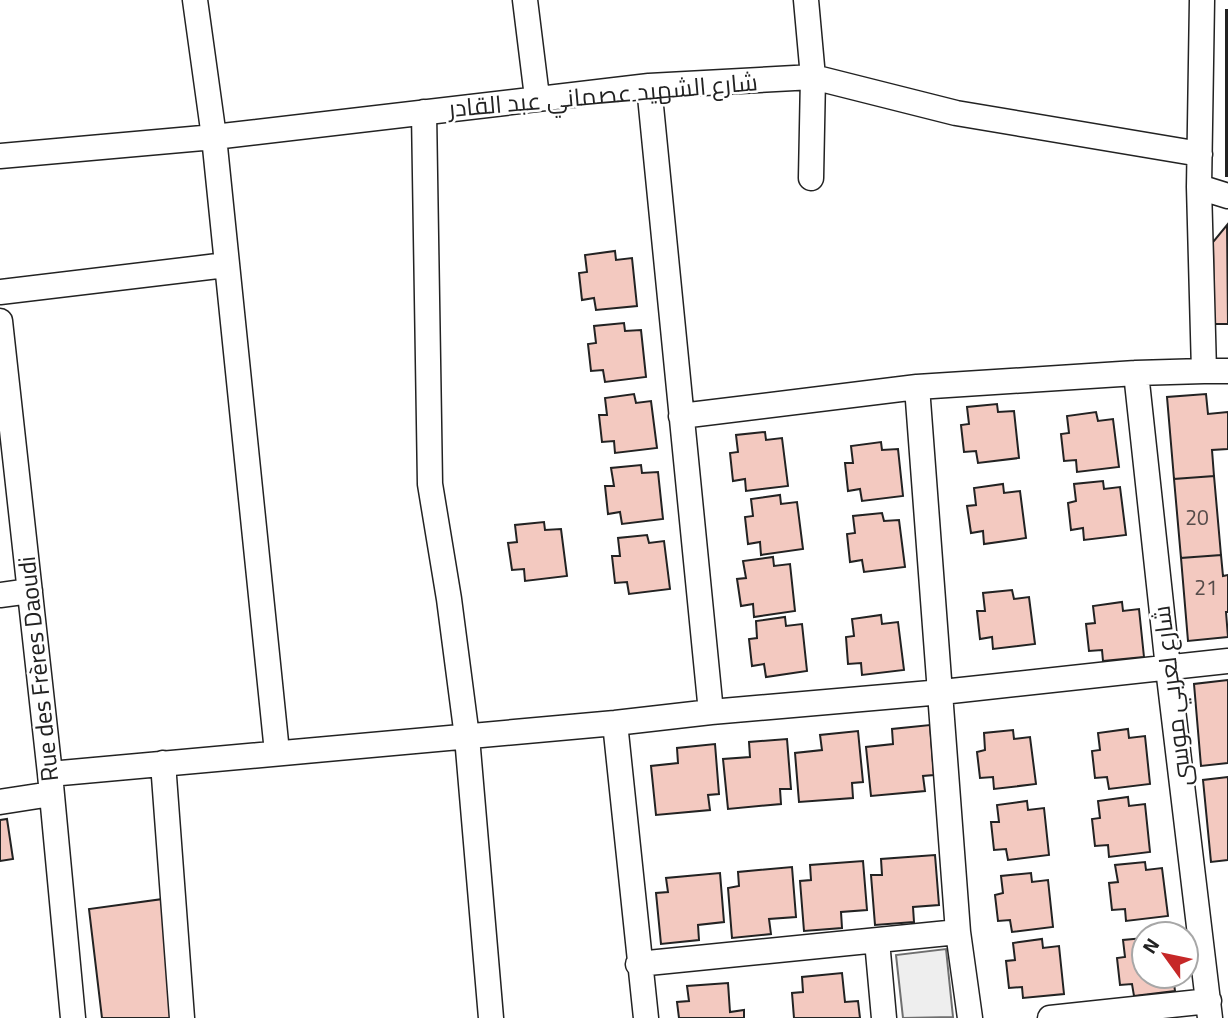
<svg xmlns="http://www.w3.org/2000/svg" width="1228" height="1018" font-family="Georgia,Cairo,serif">
<style>
.green{fill:#eee;stroke:#6f6f6f;stroke-width:2}
.building{fill:#f3c9c0;stroke:#222;stroke-width:2}
.lines{fill:none;stroke-linecap:round;stroke-linejoin:round}
.minor-casing{stroke:#222;stroke-width:27}
.minor{stroke:#fff;stroke-width:24}
.labels{text-anchor:middle;dominant-baseline:central;stroke-width:5;stroke-linejoin:round;paint-order:stroke}
.number-label{font-size:21px;fill:#564c4a}
.street-label{font-size:24px;fill:#222;stroke:#fff}
</style>
<rect width="100%" height="100%" fill="#fff"/>
<path class="green" d="M 946,949 L 953,1017 L 903,1018 L 896,955 Z"/>
<path class="building" d="M 1226,10 L 1228,10 L 1228,93 L 1226,93 Z
M 1226,93 L 1228,93 L 1228,176 L 1226,176 Z
M 1227,225 L 1228,324 L 1214,324 L 1213,242 Z
M 615,251 L 616,260 L 632,258 L 637,306 L 596,310 L 594,298 L 582,300 L 579,273 L 587,272 L 585,255 Z
M 624,323 L 625,331 L 641,330 L 646,377 L 605,382 L 603,370 L 591,371 L 588,344 L 596,343 L 594,326 Z
M 634,394 L 636,403 L 651,401 L 657,448 L 615,453 L 614,441 L 602,442 L 599,415 L 607,415 L 605,398 Z
M 1206,394 L 1208,414 L 1228,412 L 1228,449 L 1212,450 L 1214,476 L 1174,479 L 1167,397 Z
M 997,404 L 998,412 L 1014,411 L 1019,458 L 978,463 L 976,451 L 964,452 L 961,425 L 969,424 L 967,407 Z
M 1096,412 L 1098,421 L 1113,419 L 1119,467 L 1077,472 L 1076,460 L 1064,461 L 1061,434 L 1069,433 L 1067,416 Z
M 765,432 L 766,440 L 782,438 L 788,486 L 746,491 L 745,479 L 733,481 L 730,453 L 738,452 L 736,435 Z
M 881,442 L 882,450 L 898,449 L 903,496 L 862,501 L 860,489 L 848,491 L 845,463 L 853,463 L 851,446 Z
M 641,465 L 642,473 L 658,472 L 663,519 L 622,524 L 620,512 L 608,514 L 605,486 L 614,486 L 611,468 Z
M 1214,476 L 1221,555 L 1181,558 L 1174,479 Z
M 1103,481 L 1104,489 L 1120,487 L 1126,535 L 1084,540 L 1083,528 L 1071,530 L 1068,503 L 1076,501 L 1074,484 Z
M 1003,484 L 1004,493 L 1020,491 L 1026,538 L 984,544 L 983,531 L 971,533 L 967,506 L 976,505 L 974,488 Z
M 780,495 L 781,504 L 797,502 L 803,549 L 761,555 L 760,542 L 748,544 L 745,517 L 753,516 L 751,499 Z
M 882,513 L 884,521 L 899,520 L 905,567 L 864,572 L 862,560 L 850,562 L 847,534 L 855,533 L 853,516 Z
M 544,522 L 545,530 L 561,529 L 567,576 L 525,581 L 524,569 L 512,570 L 508,543 L 517,542 L 515,525 Z
M 647,535 L 649,543 L 664,541 L 670,589 L 629,594 L 627,582 L 615,583 L 612,556 L 620,556 L 618,538 Z
M 1221,555 L 1223,576 L 1228,575 L 1228,612 L 1226,612 L 1228,637 L 1188,641 L 1181,558 Z
M 773,557 L 774,566 L 790,564 L 795,611 L 754,617 L 753,604 L 741,606 L 737,579 L 746,578 L 743,561 Z
M 1012,590 L 1014,599 L 1029,597 L 1035,644 L 993,649 L 992,637 L 980,639 L 977,611 L 985,611 L 983,593 Z
M 1122,602 L 1123,611 L 1139,609 L 1144,657 L 1103,661 L 1102,650 L 1089,651 L 1086,624 L 1095,623 L 1093,606 Z
M 881,615 L 882,624 L 898,622 L 904,670 L 862,675 L 861,663 L 848,664 L 846,637 L 854,636 L 852,619 Z
M 785,617 L 786,626 L 802,624 L 807,671 L 766,677 L 764,664 L 752,666 L 749,639 L 757,638 L 756,621 Z
M 1228,680 L 1228,763 L 1201,766 L 1194,684 Z
M 930,725 L 934,775 L 923,776 L 925,791 L 871,796 L 866,747 L 893,744 L 892,729 Z
M 1128,729 L 1129,738 L 1145,736 L 1150,784 L 1109,789 L 1107,777 L 1095,778 L 1092,751 L 1100,750 L 1098,733 Z
M 1013,730 L 1014,739 L 1030,737 L 1036,784 L 994,789 L 993,777 L 980,778 L 977,752 L 985,750 L 984,733 Z
M 858,731 L 863,782 L 852,783 L 853,798 L 799,802 L 795,753 L 822,750 L 820,735 Z
M 787,739 L 791,789 L 780,789 L 781,804 L 728,809 L 723,759 L 750,757 L 749,742 Z
M 715,744 L 719,794 L 708,795 L 710,810 L 656,815 L 651,766 L 678,763 L 677,748 Z
M 1228,777 L 1228,860 L 1211,862 L 1203,780 Z
M 1128,797 L 1129,806 L 1145,804 L 1150,852 L 1109,857 L 1108,845 L 1095,846 L 1092,819 L 1100,818 L 1098,801 Z
M 1027,801 L 1028,810 L 1044,808 L 1049,855 L 1008,860 L 1006,849 L 994,850 L 991,822 L 999,822 L 997,805 Z
M 7,819 L 13,859 L 0,861 L 0,820 Z
M 935,855 L 939,905 L 913,907 L 914,922 L 875,925 L 871,875 L 882,875 L 881,859 Z
M 863,861 L 867,910 L 841,912 L 842,928 L 804,931 L 800,881 L 811,880 L 810,865 Z
M 1145,862 L 1146,870 L 1162,868 L 1168,916 L 1126,921 L 1125,909 L 1112,910 L 1109,883 L 1118,882 L 1115,865 Z
M 792,867 L 796,917 L 769,919 L 771,934 L 732,938 L 728,888 L 739,886 L 738,872 Z
M 720,873 L 724,922 L 698,925 L 699,940 L 661,944 L 656,893 L 668,892 L 666,878 Z
M 1031,873 L 1032,882 L 1048,880 L 1053,927 L 1012,932 L 1010,920 L 998,921 L 995,895 L 1003,893 L 1001,876 Z
M 163,899 L 177,1018 L 102,1018 L 89,909 Z
M 1144,938 L 1144,976 L 1173,976 L 1175,991 L 1134,996 L 1132,984 L 1120,985 L 1117,958 L 1125,957 L 1123,940 Z
M 1042,939 L 1043,948 L 1059,946 L 1064,994 L 1023,998 L 1022,987 L 1009,988 L 1006,961 L 1015,960 L 1013,943 Z
M 842,973 L 845,1002 L 858,1001 L 860,1018 L 794,1018 L 792,993 L 803,992 L 802,977 Z
M 728,983 L 730,1012 L 744,1010 L 744,1018 L 679,1018 L 677,1002 L 689,1001 L 687,986 Z"/>
<g class="lines">
<defs>
<path id="minor" d="M 195,0 L 214,137 L 277,752
M 525,0 L 537,97
M 806,0 L 813,77 L 811,178
M 649,86 L 711,712
M 424,112 L 430,484 L 449,599 L 467,737 L 491,1018
M 0,156 L 214,137 L 649,86 L 813,77 L 956,113 L 1200,154
M 1199,187 L 1228,196
M 0,292 L 226,265
M 0,321 L 50,774 L 73,1018
M 1204,371 L 1228,371
M 1136,373 L 1168,668 L 1210,1018
M 917,387 L 958,932 L 970,1018
M 681,416 L 917,387 L 1136,373 L 1204,371 L 1199,187 L 1202,0
M 0,595 L 30,591
M 615,723 L 646,1018
M 163,763 L 182,1018
M 50,774 L 615,723 L 711,712 L 942,692 L 1228,661
M 0,802 L 51,794
M 877,941 L 884,1018
M 638,964 L 958,932
M 1050,1018 L 1209,1001"/>
</defs>
<use href="#minor" class="minor-casing"/>
<use href="#minor" class="minor"/>
</g>
<g class="labels">
<g class="number-label">
<text x="1197" y="517">20</text>
<text x="1206" y="587">21</text>
</g>
<g class="street-label">
<text transform="translate(603 95) rotate(-5)">شارع الشهيد عصماني عبد القادر</text>
<text transform="translate(38 669) rotate(-96)">Rue des Frères Daoudi</text>
<text transform="translate(1172 696) rotate(-97)">شارع لعربي موسى</text>
</g>
</g>
<g transform="translate(1165 955) rotate(303)"><circle r="33" fill="#ffffff" stroke="#a7a7a7" stroke-width="2"/>
<path d="M0-5L12 26L0 18L-12 26Z" fill="#c62828"/>
<text y="-10" font-size="19" font-weight="bold" text-anchor="middle" fill="#222222">N</text>
</g>
</svg>
